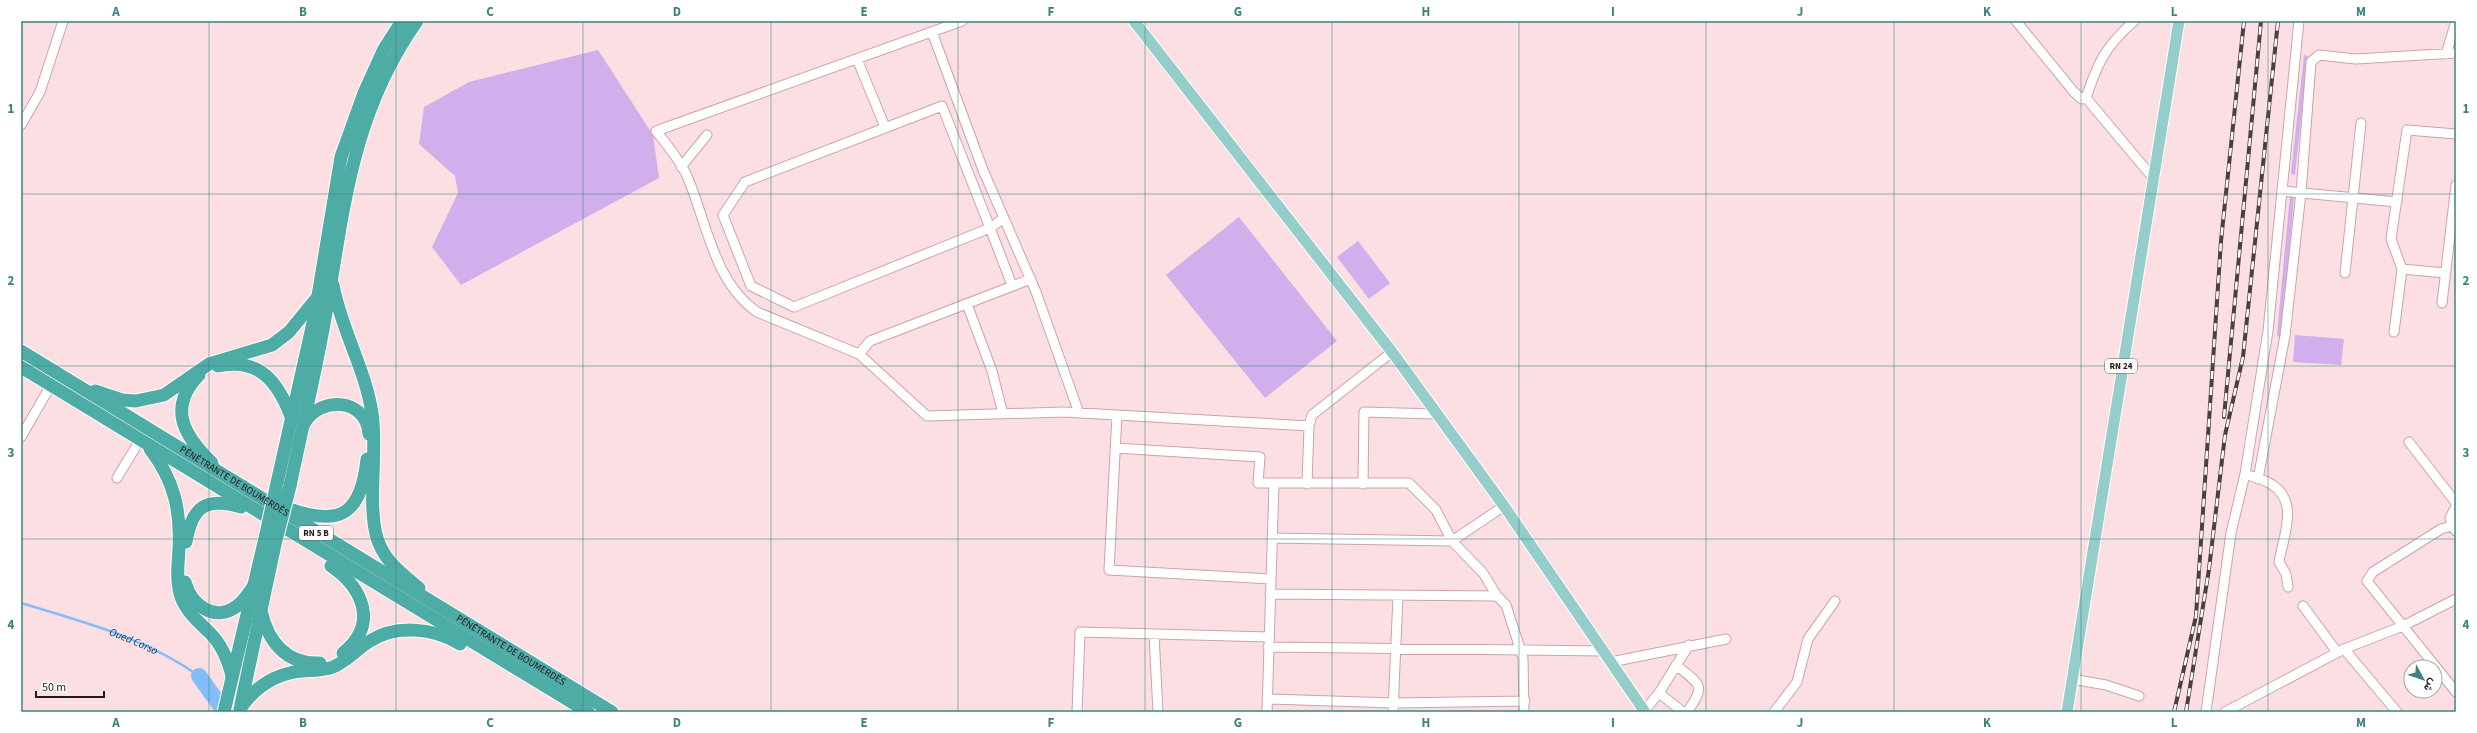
<svg xmlns="http://www.w3.org/2000/svg" width="2477" height="733" font-family="'Source Sans 3',Vazirmatn,sans-serif">
<style>
.green{fill:#d0afec}
.lines{fill:none;stroke-linecap:round;stroke-linejoin:round}
.stream{stroke:#82bdf9;stroke-width:2.5}
.river{stroke:#82bdf9;stroke-width:16}
.minor-casing{stroke:#cda3a8;stroke-width:11}
.major-casing{stroke:#fff;stroke-width:13}
.highway-casing{stroke:#fff;stroke-width:15}
.minor{stroke:#fff;stroke-width:9}
.major{stroke:#94cdca;stroke-width:11}
.highway{stroke:#4daca6;stroke-width:13}
.rail-casing{stroke:#4f3d40;stroke-width:4}
.rail{stroke:#fff;stroke-width:2.5;stroke-dasharray:8;stroke-linecap:butt}
.highway-bridge-casing{stroke:#fff;stroke-width:15;stroke-linecap:butt}
.highway-bridge{stroke:#4daca6;stroke-width:13}
.grid{fill:none;stroke:#3c837e;stroke-width:1;stroke-opacity:0.55}
.labels{text-anchor:middle;dominant-baseline:central;stroke-width:4;stroke-linejoin:round;paint-order:stroke}
.shield{fill:#fff;stroke:#675d5e;stroke-width:1}
.shield-label{font-size:9px;font-weight:bold;fill:#261719}
.street-label{font-size:10px;fill:#261719;stroke:#fff}
.water-label{font-size:11px;font-style:italic;fill:#0a4372;stroke:#fff}
.neatline{fill:none;stroke:#3c837e;stroke-width:1.5}
.grid-label{font-size:13px;text-anchor:middle;font-weight:bold;fill:#3c837e}
</style>
<rect width="100%" height="100%" fill="#fbdfe3"/>
<path class="green" d="M 598,50 L 653,135 L 659,178 L 461,285 L 432,247 L 458,193 L 455,176 L 419,144 L 424,107 L 469,82 Z
M 2304,55 L 2308,56 L 2295,174 L 2293,175 L 2291,173 Z
M 2290,195 L 2294,197 L 2282,335 L 2279,338 L 2277,334 Z
M 1239,217 L 1337,341 L 1265,398 L 1166,275 Z
M 1358,241 L 1390,283 L 1369,299 L 1337,257 Z
M 2295,335 L 2344,339 L 2341,365 L 2293,362 Z"/>
<g class="lines">
<path class="stream" id="s1" d="M 21,603 C 83,622 146,638 199,676"/>
<path class="river" d="M 199,676 L 225,712"/>
<defs>
<path id="minor" d="M 962,21 L 656,131 C 667,145 680,160 687,176 C 707,222 713,281 757,312 L 859,354 L 927,416 L 1064,412 L 1117,415
M 2016,21 L 2074,92 L 2082,99 L 2086,98
M 932,32 L 983,170 L 1036,292 L 1079,413
M 2446,54 L 2456,21
M 857,59 L 885,127
M 2086,98 L 2154,179
M 2086,98 C 2098,62 2105,47 2134,21
M 942,106 L 990,228 L 794,307 L 751,286 L 723,215 L 745,182 Z
M 21,125 L 40,92 L 63,21
M 681,167 L 707,135
M 2282,191 L 2397,202
M 1004,218 L 990,228 L 1010,280
M 2345,273 L 2361,123
M 2445,273 L 2402,269 L 2391,239 L 2407,130 L 2456,134
M 2442,303 L 2456,185
M 967,304 L 992,371 L 1003,414
M 2394,332 L 2402,269
M 859,354 L 870,341 L 1031,279
M 21,437 L 51,385
M 2409,442 L 2456,503
M 1115,448 L 1260,457 L 1258,483 L 1409,483 L 1436,510 L 1452,541 L 1483,573 L 1497,596 L 1506,605 L 1523,658 L 1524,712
M 2245,474 C 2253,477 2263,479 2271,484 C 2300,501 2283,537 2279,562 L 2286,574 L 2288,587
M 117,478 L 140,440
M 2258,479 L 2285,336 L 2301,193 L 2311,62 L 2319,55 L 2356,59 L 2456,53
M 1307,484 L 1309,426 L 1312,415 L 1392,352
M 1363,484 L 1364,412 L 1436,414
M 2452,526 L 2450,518 L 2456,506
M 2456,531 L 2452,526 L 2441,529 L 2373,572 L 2367,581 L 2456,692
M 1272,538 L 1452,541 L 1504,506
M 1271,579 L 1109,570 L 1117,415 L 1309,426
M 1270,594 L 1497,596
M 2303,606 L 2337,652
M 1154,634 L 1158,712
M 1268,647 L 1603,651
M 2344,649 L 2403,626 L 2456,599
M 1611,662 L 1726,639
M 1676,665 C 1700,685 1707,684 1687,712
M 2072,679 L 2106,685 L 2139,696
M 1659,693 L 1683,712
M 1267,699 L 1394,703 L 1525,701
M 1644,711 L 1659,693 L 1689,645
M 1077,712 L 1080,632 L 1269,637
M 1267,712 L 1274,484
M 1393,712 L 1398,596
M 1774,712 L 1797,682 L 1808,639 L 1835,601
M 2206,712 L 2231,533 L 2245,474 L 2268,331 L 2299,21
M 2225,712 L 2344,649 L 2397,712"/>
<path id="major" d="M 1134,21 L 1392,352 L 1504,506 L 1645,712
M 2067,712 L 2179,21"/>
<g id="highway">
<path d="M 333,285 C 341,329 365,368 372,413 C 378,451 367,503 377,538 C 384,561 401,573 419,588"/>
<path id="s2" d="M 21,351 L 612,712"/>
<path d="M 218,366 C 261,357 279,384 292,419"/>
<path d="M 21,367 L 588,712"/>
<path d="M 199,375 C 167,408 184,436 212,463"/>
<path d="M 95,391 L 122,400 L 136,401 L 164,395 L 209,364 L 272,345 L 289,332 L 316,299"/>
<path d="M 304,424 C 319,396 366,397 369,434"/>
<path d="M 150,449 C 174,480 181,510 179,549 C 178,565 176,582 181,597 C 187,613 199,622 210,633 C 222,645 228,660 232,676"/>
<path d="M 277,483 L 315,314 L 341,157 L 364,93 L 384,49 L 402,21"/>
<path d="M 290,486 C 302,428 316,371 326,313 C 344,207 352,113 417,21"/>
<path d="M 287,508 C 339,527 361,516 367,459"/>
<path d="M 186,542 C 192,506 206,497 241,507"/>
<path d="M 331,566 C 363,588 379,624 343,653"/>
<path d="M 185,582 C 191,605 215,623 237,606 C 245,600 250,591 255,584"/>
<path d="M 261,611 C 268,641 286,665 320,663"/>
<path d="M 241,704 L 276,540"/>
<path d="M 240,709 C 255,687 276,673 303,671 C 313,670 323,671 333,667 C 347,661 357,649 370,641 C 396,624 434,628 460,644"/>
<path d="M 224,712 L 266,534"/>
</g>
</defs>
<use href="#minor" class="minor-casing"/>
<use href="#major" class="major-casing"/>
<use href="#highway" class="highway-casing"/>
<use href="#minor" class="minor"/>
<use href="#major" class="major"/>
<use href="#highway" class="highway"/>
<defs>
<path id="rail" d="M 2224,417 L 2261,21
M 2174,712 L 2196,616 L 2221,241 L 2244,21
M 2186,712 L 2209,569 L 2225,435 L 2243,357 L 2278,21"/>
</defs>
<use href="#rail" class="rail-casing"/>
<use href="#rail" class="rail"/>
<defs>
<path id="highway-bridge" d="M 266,534 L 277,483
M 276,540 L 290,486"/>
</defs>
<use href="#highway-bridge" class="highway-bridge-casing"/>
<use href="#highway-bridge" class="highway-bridge"/>
</g>
<path class="grid" d="M 209,21 L 209,712M 396,21 L 396,712M 583,21 L 583,712M 771,21 L 771,712M 958,21 L 958,712M 1145,21 L 1145,712M 1332,21 L 1332,712M 1519,21 L 1519,712M 1706,21 L 1706,712M 1894,21 L 1894,712M 2081,21 L 2081,712M 2268,21 L 2268,712M 21,194 L 2456,194M 21,366 L 2456,366M 21,539 L 2456,539"/>
<g class="labels">
<g class="shield">
<rect x="2105" y="359" width="32" height="14" rx="3"/>
<rect x="299" y="526" width="34" height="14" rx="3"/>
</g>
<g class="shield-label">
<text x="2121" y="366">RN 24</text>
<text x="316" y="533">RN 5 B</text>
</g>
<g class="street-label">
<text stroke="none"><textPath href="#s2" startOffset="250">PÉNÉTRANTE DE BOUMERDÈS</textPath></text>
<text stroke="none"><textPath href="#s2" startOffset="574">PÉNÉTRANTE DE BOUMERDÈS</textPath></text>
</g>
<g class="water-label">
<text stroke="none"><textPath href="#s1" startOffset="119">Oued Corso</textPath></text>
</g>
</g>
<rect width="2477" height="733" fill="none" stroke="#ffffff" stroke-width="44"/>
<g transform="translate(2423 679) rotate(130)"><circle r="19" fill="#ffffff" stroke="#a8a2a3"/>
<path d="M0-3L7 15L0 10L-7 15Z" fill="#3c837e"/>
<text y="-6" font-size="11" font-weight="bold" text-anchor="middle" fill="#261719">ش</text>
</g>
<path d="M36 691v6h68v-6" fill="none" stroke="#261719" stroke-width="2"/>
<text x="42" y="691" font-size="12" fill="#261719" stroke="#ffffff" stroke-width="3" paint-order="stroke">50 m</text>
<rect x="22" y="22" width="2433" height="689" class="neatline"/>
<g class="grid-label">
<text x="116" y="16">A</text>
<text x="303" y="16">B</text>
<text x="490" y="16">C</text>
<text x="677" y="16">D</text>
<text x="864" y="16">E</text>
<text x="1051" y="16">F</text>
<text x="1238" y="16">G</text>
<text x="1426" y="16">H</text>
<text x="1613" y="16">I</text>
<text x="1800" y="16">J</text>
<text x="1987" y="16">K</text>
<text x="2174" y="16">L</text>
<text x="2361" y="16">M</text>
<text x="11" y="113">1</text>
<text x="2466" y="113">1</text>
<text x="11" y="285">2</text>
<text x="2466" y="285">2</text>
<text x="11" y="457">3</text>
<text x="2466" y="457">3</text>
<text x="11" y="629">4</text>
<text x="2466" y="629">4</text>
<text x="116" y="727">A</text>
<text x="303" y="727">B</text>
<text x="490" y="727">C</text>
<text x="677" y="727">D</text>
<text x="864" y="727">E</text>
<text x="1051" y="727">F</text>
<text x="1238" y="727">G</text>
<text x="1426" y="727">H</text>
<text x="1613" y="727">I</text>
<text x="1800" y="727">J</text>
<text x="1987" y="727">K</text>
<text x="2174" y="727">L</text>
<text x="2361" y="727">M</text>
</g>
</svg>
